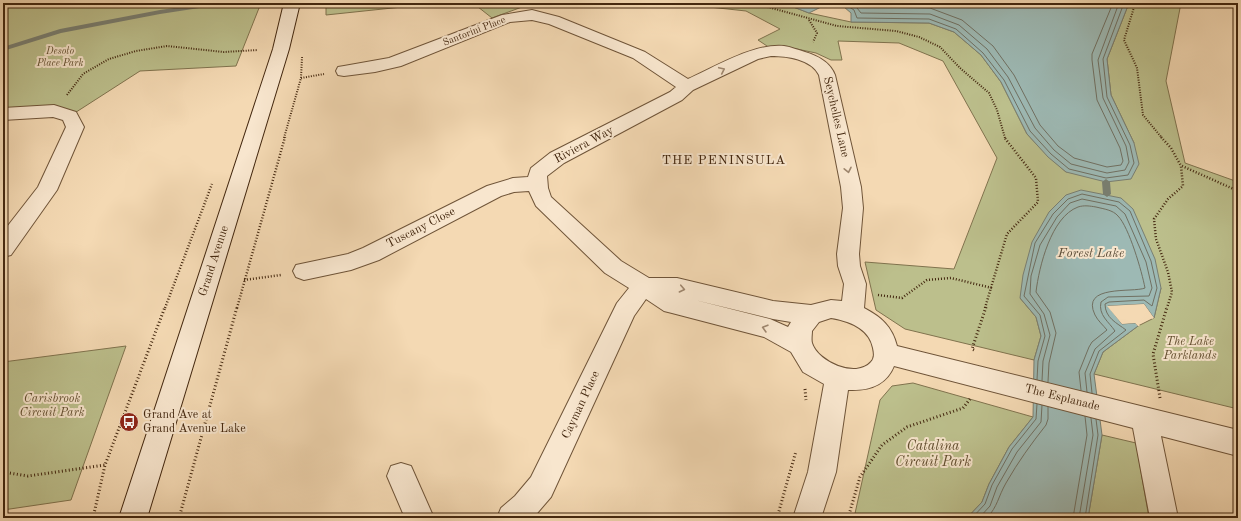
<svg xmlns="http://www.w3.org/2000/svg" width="1241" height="521" font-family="'Old Standard TT',serif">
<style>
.green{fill:#bcbf8c;stroke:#80734e}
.water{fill:#9db9b4;stroke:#797f72}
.pier{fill:#f4d9b3}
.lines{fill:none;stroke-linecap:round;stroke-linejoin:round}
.shore{stroke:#707062;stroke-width:1}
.stream{fill:#797f72;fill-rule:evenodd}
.street-casing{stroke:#6f5438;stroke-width:2}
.secondary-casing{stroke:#43270f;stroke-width:2}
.path-far2{stroke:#43270f;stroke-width:2;stroke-dasharray:1 1.5;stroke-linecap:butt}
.path-far1{stroke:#43270f;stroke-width:2.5;stroke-dasharray:1 2;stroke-linecap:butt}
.path{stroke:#43270f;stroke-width:3;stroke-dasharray:1 2.5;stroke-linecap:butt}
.street{fill:#f8e6ce;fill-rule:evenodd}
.secondary{fill:#f8e6ce;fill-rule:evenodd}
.oneway{stroke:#9e866e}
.labels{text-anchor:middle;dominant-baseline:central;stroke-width:4;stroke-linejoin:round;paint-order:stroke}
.far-street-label{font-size:10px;fill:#43270f;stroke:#f8e6ce}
.far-park-label{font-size:10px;font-style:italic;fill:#614d2e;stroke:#f8e6ce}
.street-label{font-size:12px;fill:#43270f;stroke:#f8e6ce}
.park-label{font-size:12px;font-style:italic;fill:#614d2e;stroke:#f8e6ce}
.poi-label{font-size:12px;fill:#43270f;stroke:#f8e6ce;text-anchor:start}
.neighbourhood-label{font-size:13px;letter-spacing:1px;fill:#43270f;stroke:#f8e6ce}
.water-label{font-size:13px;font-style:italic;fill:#5a4c38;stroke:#f8e6ce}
.near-park-label{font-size:14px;font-style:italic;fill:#614d2e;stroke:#f8e6ce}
</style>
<rect width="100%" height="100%" fill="#f4d9b3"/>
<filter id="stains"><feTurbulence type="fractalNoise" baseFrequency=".005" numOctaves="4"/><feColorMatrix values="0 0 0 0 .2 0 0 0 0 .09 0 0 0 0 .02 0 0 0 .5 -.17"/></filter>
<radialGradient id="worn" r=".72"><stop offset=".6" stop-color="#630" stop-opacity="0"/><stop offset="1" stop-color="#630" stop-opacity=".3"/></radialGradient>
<path class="green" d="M 3,3 L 261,3 L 236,66 L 140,71 L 70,116 L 3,114 Z
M 326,3 L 412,3 L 402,7 L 326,15 Z
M 473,3 L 533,3 L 492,18 Z
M 691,3 L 783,3 L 809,13 L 851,22 L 929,23 L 954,32 L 981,55 L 1001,82 L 1027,134 L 1048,156 L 1066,172 L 1134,143 L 1111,95 L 1107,59 L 1129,3 L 1181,3 L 1166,81 L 1185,163 L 1238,182 L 1238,409 L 1094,374 L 1103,352 L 1138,326 L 1154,318 L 1161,288 L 1020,298 L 1036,317 L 1041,336 L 1034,360 L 905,329 L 876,310 L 865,262 L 954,269 L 997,158 L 943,61 L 899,43 L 838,41 L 842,60 L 831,60 L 816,53 L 792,48 L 770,48 L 758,40 L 780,29 L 746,11 L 700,6 Z
M 126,346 L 71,500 L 3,510 L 3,362 Z
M 913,383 L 1033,417 L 1009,447 L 989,484 L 982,502 L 967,518 L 854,518 L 880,400 L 892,386 Z
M 1102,435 L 1136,443 L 1149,518 L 1088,518 Z"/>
<path class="water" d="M 783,3 L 829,3 L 809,13 Z
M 830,3 L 1129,3 L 1107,59 L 1111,95 L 1134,143 L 1139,164 L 1131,179 L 1106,182 L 1066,172 L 1048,157 L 1027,134 L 1001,82 L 981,55 L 954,32 L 929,23 L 851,22 L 851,13 L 844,7 Z
M 1081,190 L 1121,198 L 1133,209 L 1155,259 L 1161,288 L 1154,318 L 1144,304 L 1108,306 L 1122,324 L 1135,323 L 1138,326 L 1103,352 L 1094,374 L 1102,435 L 1088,518 L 967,518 L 982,502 L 989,484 L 1009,447 L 1033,417 L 1034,360 L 1041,336 L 1036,317 L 1020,298 L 1023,275 L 1032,242 L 1049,212 L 1066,195 Z"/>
<path class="pier" d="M 1144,304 L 1154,318 L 1152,319 L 1143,306 L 1112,308 L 1123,322 L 1136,321 L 1140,326 L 1138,326 L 1135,323 L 1122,324 L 1107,306 Z"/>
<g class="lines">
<path class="shore" d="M 843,3 L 854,10 L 857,18 L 929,19 L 956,29 L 983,53 L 1004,80 L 1030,131 L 1051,154 L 1069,169 L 1106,178 L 1128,175 L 1134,163 L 1130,145 L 1107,97 L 1103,59 L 1124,3
M 853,3 L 861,13 L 930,14 L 959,25 L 987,49 L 1008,77 L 1035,128 L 1054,150 L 1071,164 L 1107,173 L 1125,170 L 1129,162 L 1126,146 L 1103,98 L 1098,60 L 1119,3
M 862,3 L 866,7 L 930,8 L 962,20 L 993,46 L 1014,75 L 1040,125 L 1058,146 L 1074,158 L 1107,167 L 1121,165 L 1123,161 L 1120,148 L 1097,100 L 1092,60 L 1092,54 L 1113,3
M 1037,380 L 1038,361 L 1045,336 L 1040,315 L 1024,296 L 1035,243 L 1053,214 L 1068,199 L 1082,194 L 1119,202 L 1130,211 L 1151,261 L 1157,288 L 1152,306 L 1144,300 L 1109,302 L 1105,304 C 1105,318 1117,323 1126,330 L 1099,351 L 1090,374 L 1092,393
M 1042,381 L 1043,361 L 1050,335 L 1044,314 L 1030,294 L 1031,276 L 1040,245 L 1057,217 L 1070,203 L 1082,199 L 1116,206 L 1125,214 L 1146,262 L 1152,288 L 1149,296 L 1108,297 L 1101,302 C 1098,315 1109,322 1115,331 L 1095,349 L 1085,373 L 1087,392
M 1048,382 L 1049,363 L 1056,333 L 1050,312 L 1036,292 C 1039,267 1051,217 1078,207 C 1084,205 1090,206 1096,207 C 1104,209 1113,210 1118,216 C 1129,227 1142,272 1145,288 C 1133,293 1080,284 1095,315 C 1098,321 1103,325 1107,330 L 1092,342 L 1089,347 L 1079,372 L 1081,390
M 972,518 L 985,504 L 992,485 L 1012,449 L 1036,419 L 1037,404
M 979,518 L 990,506 L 997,487 L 1017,452 L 1041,422 L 1042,405
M 987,518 C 998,506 998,497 1006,483 C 1018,462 1031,444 1046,425 L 1048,419 L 1048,407
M 1073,518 L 1087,435 L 1085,416
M 1079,518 L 1093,435 L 1091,418
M 1085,518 L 1098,435 L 1096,419"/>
<path class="stream" d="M 208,3 L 222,3 L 219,5 L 160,14 L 61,33 L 3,51 L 3,47 L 60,29 L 160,10 Z
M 1106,179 L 1110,182 L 1111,194 L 1107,197 L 1103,194 L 1102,182 Z"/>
<defs>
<path id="street" d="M 532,10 L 559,17 L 645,52 L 688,79 C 715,67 754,43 784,46 C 791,47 798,50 805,52 C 818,56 830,62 835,75 L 861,187 L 863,208 L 859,254 L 860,266 L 866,284 L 864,308 C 881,317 892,326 897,346 L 1238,430 L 1238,456 L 1161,436 L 1178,518 L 1150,518 L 1133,428 L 894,366 C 886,386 868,391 848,390 L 836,472 L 821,518 L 793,518 L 808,472 L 824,384 L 803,372 L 791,352 L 764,337 L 672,313 L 664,311 L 646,299 L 634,316 L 551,497 L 533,518 L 497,518 L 501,508 L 515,496 L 531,477 L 617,303 L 629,288 L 605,273 L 536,206 L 529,191 L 514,192 L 501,196 L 379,260 L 351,270 L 304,280 L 296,277 L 293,271 L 296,265 L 348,254 L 363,248 L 487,186 L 513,178 L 528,177 L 531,168 L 550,153 L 670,92 L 676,87 L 633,58 L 549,24 L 532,20 L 510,22 L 401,66 L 375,72 L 344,76 L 338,75 L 336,71 L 338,67 L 344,66 L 389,58 L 502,15 ZM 771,56 C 787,56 811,59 819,75 L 841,187 L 843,208 L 837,254 L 838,266 L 844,284 L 842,301 L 831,300 L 811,305 L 773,301 L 677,278 L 649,278 L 621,261 L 551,197 L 548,188 L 547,176 L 564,163 L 682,100 L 693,90 L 758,59 ZM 695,300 L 773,319 L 791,322 L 788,327 L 770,319 ZM 831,318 C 849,321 869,328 873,348 C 874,353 875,358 871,362 C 856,379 818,362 812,343 C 811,340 812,334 812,331 L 819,322 Z
M 54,105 L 76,112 L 84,127 L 57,190 L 11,255 L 3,257 L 3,232 L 38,187 L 66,127 L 63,120 L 53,117 L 3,120 L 3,108 Z
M 401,463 L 411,466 L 434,518 L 405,518 L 387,476 L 391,466 Z"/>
<path id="secondary" d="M 284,3 L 300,3 L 289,49 L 147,518 L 119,518 L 273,49 Z"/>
</defs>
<use href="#street" class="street-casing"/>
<use href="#secondary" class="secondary-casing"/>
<path class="path-far2" d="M 753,3 L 837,26 L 896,31 L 919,37 L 940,47 L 960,68 L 989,93 L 997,110 L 1005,138
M 1137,3 L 1135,4 L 1124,40 L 1137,68 L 1143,115 L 1162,138
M 809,20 L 817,33 L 813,42
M 301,78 L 324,74
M 67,95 L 83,74 L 109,59 L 136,51 L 167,46 L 224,52 L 258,50
M 284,138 L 301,78 L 302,57"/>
<path class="path-far1" d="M 1161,137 L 1171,148 L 1181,166 L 1183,186 L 1168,199 L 1154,219 L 1156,239 L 1168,272 L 1172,292 L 1167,308
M 1182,166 L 1238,191
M 244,280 L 281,275
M 878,295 L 902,298 L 927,280 L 951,278 L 992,288
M 165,308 L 212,184
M 237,308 L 285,137
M 985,308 L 1007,234 L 1038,202 L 1036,178 L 1004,137"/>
<path class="path" d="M 974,350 L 972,349 L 986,307
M 805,389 L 806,400
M 1160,398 L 1153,354 L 1167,307
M 3,472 L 28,476 L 105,465
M 93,518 L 105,465 L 165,307
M 179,518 L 237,307
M 777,518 L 796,451
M 848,518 L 860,477 L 882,445 L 907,427 L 963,408 L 970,399"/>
<use href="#street" class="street"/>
<use href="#secondary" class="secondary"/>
</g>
<defs><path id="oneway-chevron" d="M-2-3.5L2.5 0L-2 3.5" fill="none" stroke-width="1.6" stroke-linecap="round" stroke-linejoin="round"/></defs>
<g class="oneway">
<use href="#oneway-chevron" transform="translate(722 70) rotate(-25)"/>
<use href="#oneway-chevron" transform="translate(848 170) rotate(78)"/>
<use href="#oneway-chevron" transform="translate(682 289) rotate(12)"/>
<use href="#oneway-chevron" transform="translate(765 328) rotate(-164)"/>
</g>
<defs>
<symbol id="bus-disc" viewBox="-11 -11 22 22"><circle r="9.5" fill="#8f2418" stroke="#f8e6ce"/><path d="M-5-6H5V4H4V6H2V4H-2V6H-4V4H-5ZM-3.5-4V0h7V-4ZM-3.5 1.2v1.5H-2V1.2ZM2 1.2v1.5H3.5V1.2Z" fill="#fff"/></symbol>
</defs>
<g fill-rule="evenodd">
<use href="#bus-disc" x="118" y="411" width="22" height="22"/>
</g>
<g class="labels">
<g class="far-street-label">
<text transform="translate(474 31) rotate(-21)">Santorini Place</text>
</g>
<g class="far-park-label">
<text x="60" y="51">Desoto<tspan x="60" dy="12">Place Park</tspan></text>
</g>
<g class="street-label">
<text transform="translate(836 117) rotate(77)">Seychelles Lane</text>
<text transform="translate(584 145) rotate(-28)">Riviera Way</text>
<text transform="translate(421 228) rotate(-27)">Tuscany Close</text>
<text transform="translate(214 261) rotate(-72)">Grand Avenue</text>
<text transform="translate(1062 398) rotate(14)">The Esplanade</text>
<text transform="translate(581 405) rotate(-65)">Cayman Place</text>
</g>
<g class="park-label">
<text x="1190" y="342">The Lake<tspan x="1190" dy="14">Parklands</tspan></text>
<text x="52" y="399">Carisbrook<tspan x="52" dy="14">Circuit Park</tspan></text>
</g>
<g class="poi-label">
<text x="143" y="415">Grand Ave at<tspan x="143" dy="14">Grand Avenue Lake</tspan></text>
</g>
<g class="neighbourhood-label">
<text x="724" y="160">THE PENINSULA</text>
</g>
<g class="water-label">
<text x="1091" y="253">Forest Lake</text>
</g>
<g class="near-park-label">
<text x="933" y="446">Catalina<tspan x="933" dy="16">Circuit Park</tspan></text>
</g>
</g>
<rect width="1241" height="521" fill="none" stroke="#f4d9b3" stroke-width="16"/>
<rect x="4" y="4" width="1233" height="513" fill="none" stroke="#43270f" stroke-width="2"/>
<rect x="8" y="8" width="1225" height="505" fill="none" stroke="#43270f"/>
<rect width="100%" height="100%" filter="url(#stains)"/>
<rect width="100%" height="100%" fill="url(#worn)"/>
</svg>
